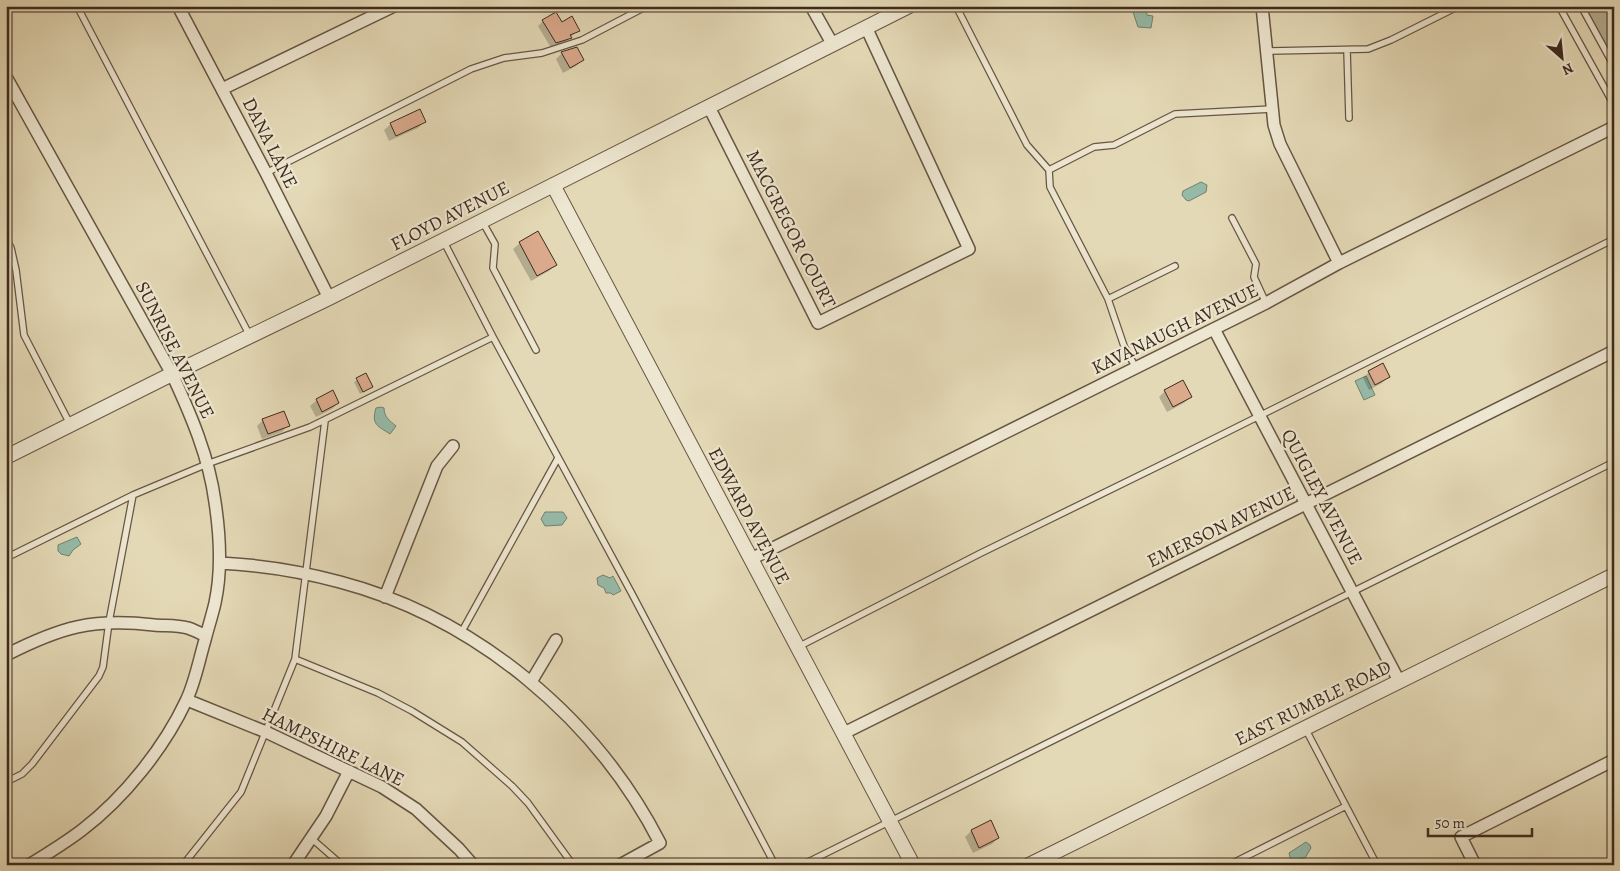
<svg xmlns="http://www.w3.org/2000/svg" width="1620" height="871" font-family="Alegreya,serif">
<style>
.water{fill:#96bba9;stroke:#728171}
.shadow{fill:#0003}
.building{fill:#dbaa8d;stroke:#3d2b1e}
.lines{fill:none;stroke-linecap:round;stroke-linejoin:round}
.service-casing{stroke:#675644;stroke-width:8}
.minor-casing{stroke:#675644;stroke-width:14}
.tertiary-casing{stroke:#675644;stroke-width:16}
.service{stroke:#ede6d0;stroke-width:5.5}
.minor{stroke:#ede6d0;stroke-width:11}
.tertiary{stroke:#ede6d0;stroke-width:14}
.labels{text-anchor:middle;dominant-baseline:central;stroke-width:4.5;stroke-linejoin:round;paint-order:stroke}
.street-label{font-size:19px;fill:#3d2b1e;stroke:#ede6d0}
</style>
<rect width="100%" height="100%" fill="#e4d9b6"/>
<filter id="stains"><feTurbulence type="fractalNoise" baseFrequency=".004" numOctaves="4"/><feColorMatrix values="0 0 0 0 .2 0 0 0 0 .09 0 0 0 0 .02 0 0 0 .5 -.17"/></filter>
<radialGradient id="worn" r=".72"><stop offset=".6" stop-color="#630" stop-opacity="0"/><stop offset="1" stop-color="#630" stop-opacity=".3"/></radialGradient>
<path class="water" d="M 1131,6 L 1145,6 L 1147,15 L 1153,16 L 1151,28 L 1138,27 Z
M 1201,182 L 1207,185 L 1206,192 L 1189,201 L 1186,200 L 1182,195 L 1183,191 Z
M 1366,376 L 1375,395 L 1364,400 L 1355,381 Z
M 381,407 L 384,408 C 384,417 390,421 396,426 L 390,434 C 378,426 371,425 376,408 Z
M 545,512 L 563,512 L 567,518 L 562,525 L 545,526 L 541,519 Z
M 77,537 L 81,544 L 73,550 L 69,556 L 61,554 L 58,551 L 58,545 Z
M 603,575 L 610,578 L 613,576 L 621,591 L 613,595 L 611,593 L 606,593 L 604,588 L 598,585 L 597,578 Z
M 1306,842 L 1310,845 L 1311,848 L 1305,858 L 1301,858 L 1293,862 L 1291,861 L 1289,853 Z"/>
<path class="shadow" d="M 1583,6 L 1614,6 L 1614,64 Z
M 543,21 L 561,24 L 578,30 L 565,43 L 551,48 L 538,26 Z
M 562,53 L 583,59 L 576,66 L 563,73 L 556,59 Z
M 425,121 L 418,128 L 389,141 L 384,130 L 391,124 Z
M 538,233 L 555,265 L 549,271 L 531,281 L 513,249 L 520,243 Z
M 1369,372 L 1388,377 L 1382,383 L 1369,390 L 1363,378 Z
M 366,375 L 372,387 L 360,394 L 354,382 Z
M 1165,391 L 1191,397 L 1184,403 L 1167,412 L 1159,397 Z
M 317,400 L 338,403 L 332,409 L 316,417 L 310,406 Z
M 263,420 L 288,425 L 282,432 L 262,439 L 257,426 Z
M 990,822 L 998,838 L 992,844 L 973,853 L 965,837 L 971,831 Z"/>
<path class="building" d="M 556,12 L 562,22 L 572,16 L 580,31 L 570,35 L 572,38 L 556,43 L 542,20 Z
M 577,47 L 584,60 L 570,68 L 561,52 Z
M 420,109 L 426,122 L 396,136 L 390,123 Z
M 538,231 L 557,265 L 537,276 L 519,242 Z
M 1383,363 L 1390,377 L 1375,385 L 1368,371 Z
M 366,373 L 373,387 L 363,392 L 356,378 Z
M 1183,380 L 1192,397 L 1173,407 L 1164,390 Z
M 333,390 L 339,403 L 322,412 L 316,399 Z
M 284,411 L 290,426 L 268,434 L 262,419 Z
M 991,820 L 999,838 L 979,848 L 971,830 Z"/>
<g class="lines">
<defs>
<path id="service" d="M 77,6 L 250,336
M 956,6 L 1027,145 L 1049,170 L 1050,187 L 1108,299 L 1124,346 L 1136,368
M 1559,6 L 1614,105
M 1581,6 L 1614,66
M 181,12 L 193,6
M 1347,50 L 1349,118
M 1267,51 L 1368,49 L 1391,40 L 1459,6
M 1049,170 L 1094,147 L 1114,145 L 1175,114 L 1272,109
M 266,173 L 471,69 L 504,58 L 542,53 L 582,40 L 647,6
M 1232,218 L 1256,264 L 1254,277 L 1266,303
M 482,221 L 495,244 L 493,268 L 536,350
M 6,238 L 11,248 L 16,270 L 24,335 L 70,424
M 443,240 L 493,337 L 631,592 L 775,865
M 1108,299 L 1175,266
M 325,421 L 295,659 L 378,693 L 412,711 L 462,742 L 512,786 L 528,803 L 573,865
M 6,558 L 133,495
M 461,633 L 558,458
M 798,647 L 979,554 L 1177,457 L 1614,239
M 1305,728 L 1377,865
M 6,782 L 22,774 L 32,764 L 99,676 L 103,667 L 109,622 L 133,495 L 207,464 L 310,427 L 493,337
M 311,838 L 342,865
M 183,865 L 241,792 L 295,659
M 802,865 L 1614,462
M 1229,865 L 1346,806"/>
<path id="minor" d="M 178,6 L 266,173 L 329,298
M 811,6 L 833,45
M 1262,6 L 1274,125 L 1280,144 L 1339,263
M 6,77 L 172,374 C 191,415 209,457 215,502 C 220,535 222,571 215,603 C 212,616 208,628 205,640 C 199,660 195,683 186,701 C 164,748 124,798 82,830 C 65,843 47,854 29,865
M 222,89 L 394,6
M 709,107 L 818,323 L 969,249 L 866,27
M 1214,329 L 1399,681
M 751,559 L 1266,303 L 1339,263 L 1614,127
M 220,563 C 261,565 300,571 340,582 C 476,618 596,718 660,843 L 620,865
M 385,597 L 437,466 L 453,446
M 6,655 C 61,627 92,618 154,625 C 165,626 177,625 188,628 C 194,630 200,633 206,636
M 531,682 L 556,640
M 187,700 L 266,732 L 382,787 L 416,809 L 459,849 L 473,865
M 844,733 L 1614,351
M 293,865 L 326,816 L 349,771
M 1475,865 L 1461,837 L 1614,760"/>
<path id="tertiary" d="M 553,185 L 913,865
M 6,457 L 172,374 L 329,298 L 909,6
M 1029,865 L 1614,575"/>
</defs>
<use href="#service" class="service-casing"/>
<use href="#minor" class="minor-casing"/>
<use href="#tertiary" class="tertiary-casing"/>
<use href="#service" class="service"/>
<use href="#minor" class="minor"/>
<use href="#tertiary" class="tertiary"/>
</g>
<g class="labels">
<g class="street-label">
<text transform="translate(270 143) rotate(63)">DANA LANE</text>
<text transform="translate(450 216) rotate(-27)">FLOYD AVENUE</text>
<text transform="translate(791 229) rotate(63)">MACGREGOR COURT</text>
<text transform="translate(1175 329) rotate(-26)">KAVANAUGH AVENUE</text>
<text transform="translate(175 350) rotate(63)">SUNRISE AVENUE</text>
<text transform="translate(1322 497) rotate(62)">QUIGLEY AVENUE</text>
<text transform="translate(749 516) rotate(62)">EDWARD AVENUE</text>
<text transform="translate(1221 527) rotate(-26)">EMERSON AVENUE</text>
<text transform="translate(1313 703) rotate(-26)">EAST RUMBLE ROAD</text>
<text transform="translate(333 747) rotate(26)">HAMPSHIRE LANE</text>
</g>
</g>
<rect width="1620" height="871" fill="none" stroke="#e4d9b6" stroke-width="25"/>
<rect x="8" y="8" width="1605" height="856" fill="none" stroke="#3d2b1e" stroke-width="2.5"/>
<rect x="12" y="12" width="1595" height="846" fill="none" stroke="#3d2b1e"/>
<g transform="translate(1562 58) rotate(153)" stroke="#ede6d0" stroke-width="4" paint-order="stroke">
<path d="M0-4L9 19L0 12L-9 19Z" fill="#3d2b1e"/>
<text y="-8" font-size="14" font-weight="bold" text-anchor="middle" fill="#3d2b1e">N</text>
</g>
<path d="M1428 828v8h104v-8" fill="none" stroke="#3d2b1e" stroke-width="2.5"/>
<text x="1435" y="828" font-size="15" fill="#3d2b1e" stroke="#ede6d0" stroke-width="4" paint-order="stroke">50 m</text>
<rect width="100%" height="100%" filter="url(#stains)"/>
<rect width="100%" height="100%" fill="url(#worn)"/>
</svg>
